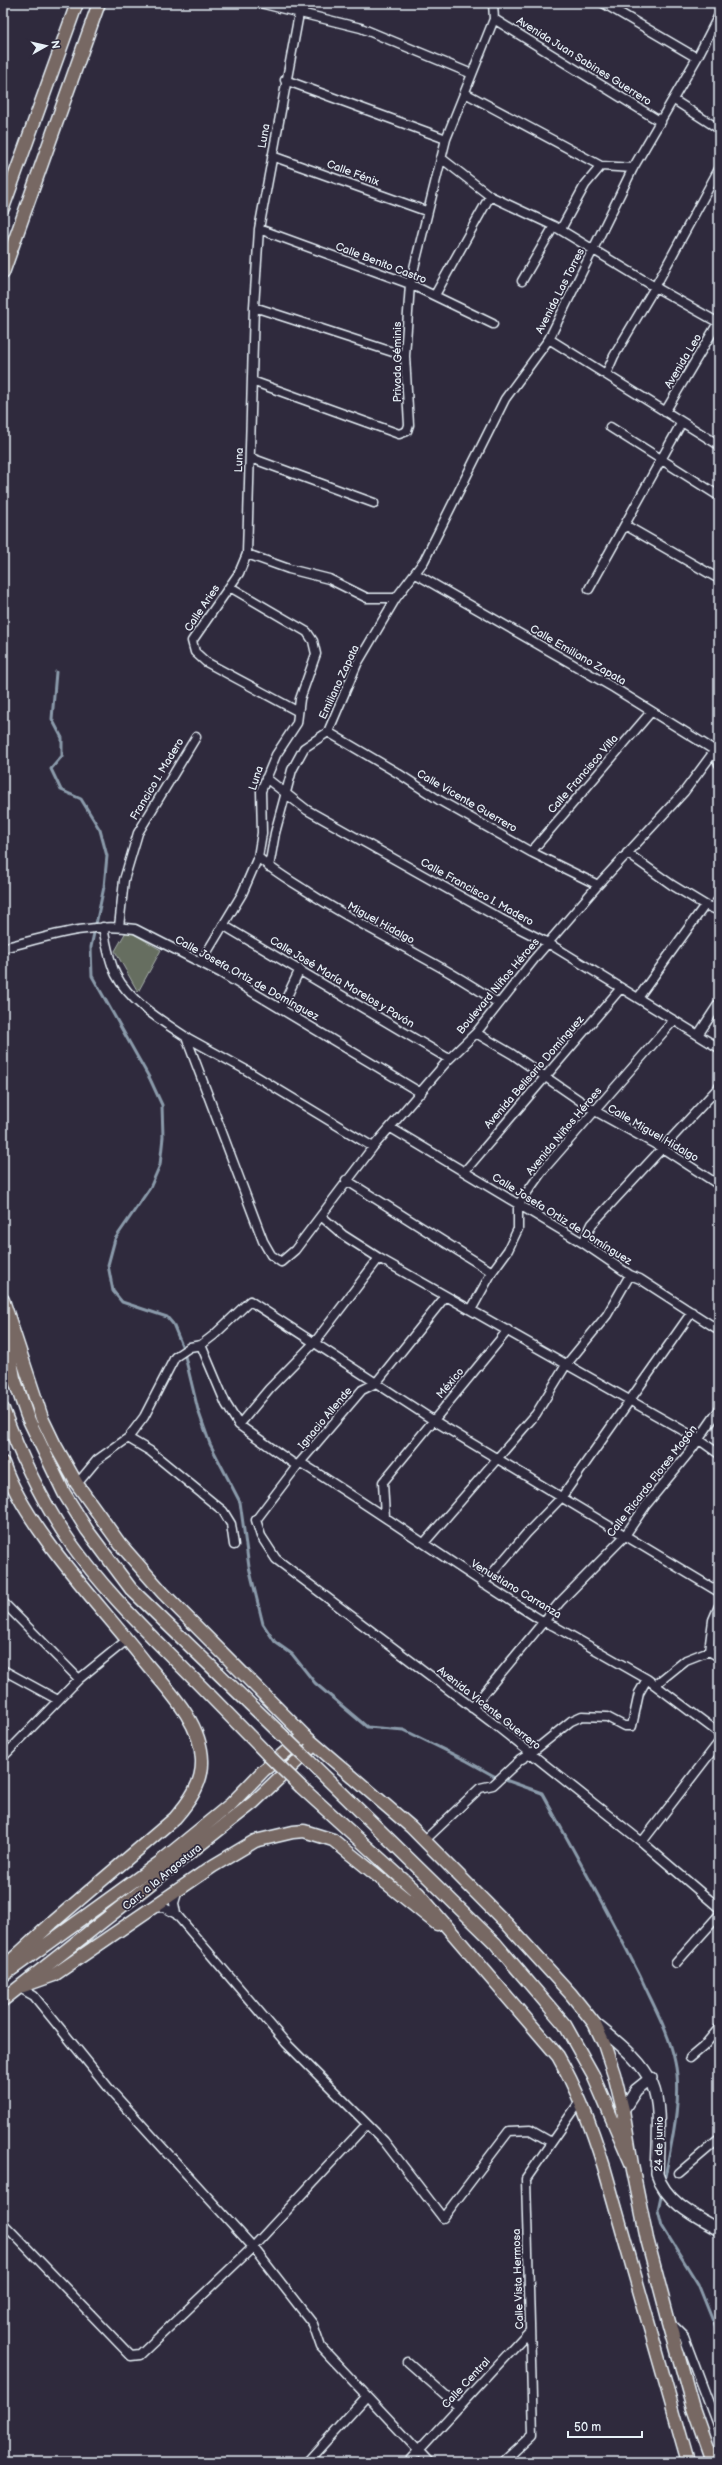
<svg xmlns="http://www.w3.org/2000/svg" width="722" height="2465" font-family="'Balsamiq Sans',sans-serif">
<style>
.green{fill:#666e61;stroke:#a7b0ac}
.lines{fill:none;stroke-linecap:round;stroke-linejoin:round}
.stream{stroke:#8b9bab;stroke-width:3}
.street-casing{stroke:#e8f1f8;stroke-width:11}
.secondary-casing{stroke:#e8f1f8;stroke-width:14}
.primary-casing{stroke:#e8f1f8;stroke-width:15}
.street{stroke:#2f2a3d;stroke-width:8}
.secondary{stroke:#2f2a3d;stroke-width:11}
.primary{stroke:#776864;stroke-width:12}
.primary-bridge-casing{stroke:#e8f1f8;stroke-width:15;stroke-linecap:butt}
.primary-bridge{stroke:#776864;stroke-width:12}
.labels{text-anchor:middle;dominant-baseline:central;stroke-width:3.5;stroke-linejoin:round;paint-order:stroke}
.street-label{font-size:11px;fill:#e8f1f8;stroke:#2f2a3d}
</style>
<rect width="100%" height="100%" fill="#2f2a3d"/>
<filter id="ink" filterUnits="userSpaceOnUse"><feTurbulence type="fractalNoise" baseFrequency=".025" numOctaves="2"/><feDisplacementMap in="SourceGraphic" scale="8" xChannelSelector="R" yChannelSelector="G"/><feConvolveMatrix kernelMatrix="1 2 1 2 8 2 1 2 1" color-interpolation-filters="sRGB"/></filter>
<g filter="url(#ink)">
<path class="green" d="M 127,930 L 161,950 L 138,992 L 115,951 Z"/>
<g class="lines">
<path class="stream" d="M 56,672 L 52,719 L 62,738 L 62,756 L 51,769 L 61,790 L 81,799 L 100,830 L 107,856 L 104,887 L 91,947 L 92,976 L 150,1079 L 162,1105 L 163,1137 L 160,1165 L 150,1188 L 115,1239 L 108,1265 L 113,1291 L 122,1302 L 167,1317 L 173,1324 L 183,1348 L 198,1410 L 210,1444 L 240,1502 L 249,1567 L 263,1624 L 275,1642 L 292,1654 L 315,1683 L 367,1727 L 404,1730 L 467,1761 L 494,1776 L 542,1793 C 576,1855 610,1915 641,1978 C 653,2005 669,2032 675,2062 C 683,2098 671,2145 664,2182
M 662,2191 L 658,2210 L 662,2226 L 698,2284 L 719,2336"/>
<defs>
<path id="street" d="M 260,3 L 361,28 L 472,74
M 603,3 L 697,58
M 494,19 L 661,122
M 285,80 L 446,139
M 465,93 L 601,166 L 633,168
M 674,100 L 719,129
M 272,156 L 426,211
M 441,158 L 490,196 L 554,226 L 655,287 L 719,323
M 259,229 L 410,284 L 493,324
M 561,229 L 585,185 L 601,166
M 522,281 L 554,226
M 435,295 L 490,196
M 254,307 L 405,356
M 549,339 L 719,445
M 606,374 L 614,356 L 655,287 L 719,169
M 252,381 L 399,434 L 407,431 L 409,425 L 405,356 L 410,284 L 446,139 L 494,19 L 493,3
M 665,412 L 719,321
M 610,427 L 719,496
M 251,458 L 374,503
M 625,525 L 719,579
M 247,554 L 289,569 L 329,579 L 367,598 L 396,598
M 416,574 L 614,688 L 714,750 L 719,764
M 589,589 L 682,422
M 297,711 L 206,662 L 195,652 L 192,641 L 239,573 L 247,554 L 254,307 L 259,229 L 301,3
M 328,732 L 396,772 L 439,800 L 531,852 L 598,885
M 266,778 L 307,810 L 501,919 L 548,943 L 719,1048
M 531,852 L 651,712
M 627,853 L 672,885 L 705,905 L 719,911
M 258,857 C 273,871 291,881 308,892 C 369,932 438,961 498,1003
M 269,867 L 275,833 L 292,770 L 304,748 L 328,732 L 357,664 L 396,598 L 424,561 L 505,399 L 549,339 L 633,168 L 697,58 L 719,15
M 713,907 L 719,899
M 223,925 L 449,1059
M 103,927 C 106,943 109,961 116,975 C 130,1002 162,1021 186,1037
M 119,927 L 124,880 L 138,833 L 196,737
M 3,948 C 47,937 89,922 135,929 L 221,973 L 421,1093
M 201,962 L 242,894 L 258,857 L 262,833 L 261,791 L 276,755 L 297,723 L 300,699 L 316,654 L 313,641 L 307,632 L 230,587
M 638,998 L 705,905
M 281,1009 L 300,969
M 476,1033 L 512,1054 L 595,1111 L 662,1148 L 719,1185
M 698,1035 L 719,1003
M 391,1128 L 583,1243 L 630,1275 L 640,1279 L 719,1330
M 373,1147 L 246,1070 L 186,1037 L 263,1241 L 271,1255 L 281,1262 L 295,1250 L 373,1147 L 449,1059 L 476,1033 L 535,958 L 598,885 L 684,792 L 719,745
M 465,1171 L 621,988
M 346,1180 L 492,1272
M 321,1216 L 343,1235 L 379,1258 L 698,1439 L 719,1454
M 583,1243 L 592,1224 L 719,1087
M 445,1297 L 376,1383 L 362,1390 L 297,1466 L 256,1520 L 261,1536 L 276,1559 L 494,1724 L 642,1842 L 719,1908
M 471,1310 L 492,1272 L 508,1250 L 518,1229 L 518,1205 L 543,1170 L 674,1020
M 201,1345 L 226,1404 L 239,1425 L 269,1389 L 315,1342 L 379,1258
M 239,1425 L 297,1466
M 128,1438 L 150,1451 L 223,1511 L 231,1524 L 234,1545
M 301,1463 C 383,1514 462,1571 544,1622 L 554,1626 L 647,1679 L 719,1733
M 77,1484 L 97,1460 L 128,1438 L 144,1417 L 175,1357 L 190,1347 L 201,1345 L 214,1335 L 250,1301 L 433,1420 L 719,1592
M 385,1517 L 383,1482 L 508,1330
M 424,1543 L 536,1414 L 566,1365 L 607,1315 L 630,1275
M 483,1584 L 527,1533 L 561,1498 L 692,1312
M 3,1602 L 79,1679
M 709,1651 L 719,1657
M 3,1670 L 58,1700
M 655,1685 L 686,1660 L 709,1651 L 713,1620 L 719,1606
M 472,1708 L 560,1602 L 624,1537 L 646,1505 L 692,1449 L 719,1410
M 3,1757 L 79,1679 L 128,1639
M 424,1841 L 480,1788 L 493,1785 L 520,1760 L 530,1754 L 571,1721 L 582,1716 L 607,1717 L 624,1726 L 632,1726 L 639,1693 L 647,1679
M 642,1842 L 719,1742
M 178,1890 L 174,1903 L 176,1914 L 286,2043 L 384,2141 L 443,2218 L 509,2131 L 530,2130 L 551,2142
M 152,1908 L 163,1907 L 176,1914
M 676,1963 L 719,1915
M 20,1988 L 34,1996 L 112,2092 L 253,2247 L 313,2324 L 321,2347 L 429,2462
M 690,2058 L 703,2047 L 719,2028
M 679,2173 L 719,2139
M 3,2223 L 131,2356 L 140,2355 L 253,2247 L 367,2124
M 671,2324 L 684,2337 L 719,2430
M 408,2362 L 459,2407
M 307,2462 L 366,2397
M 408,2462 L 530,2330
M 503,2462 L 533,2434 L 526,2179 L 581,2100"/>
<path id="secondary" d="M 594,2023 C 665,2079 660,2088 657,2174 C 665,2202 696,2217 719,2230
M 623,2110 L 636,2090 L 651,2078"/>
<path id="primary" d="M 3,208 L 77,3
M 3,273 L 99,3
M 3,1300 L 42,1418 L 55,1445 L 77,1484 L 120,1544 L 163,1593 L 305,1736 L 411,1827 L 507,1924 L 570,1993 L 594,2023 L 604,2044 L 614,2074 L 623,2110 L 632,2165
M 5,1327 L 14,1378 L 27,1416 L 64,1493 L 87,1530 L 131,1589 L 282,1735
M 3,1409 C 20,1455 42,1502 70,1542 C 99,1583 133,1618 168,1653 C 202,1687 235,1721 268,1755
M 3,1463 C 28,1532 100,1604 145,1662 C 168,1690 201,1722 202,1760 C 203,1783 189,1802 175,1818 L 52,1923 L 3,1968
M 310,1762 L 495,1943 L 565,2025 L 593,2075 L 632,2165 L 647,2239 L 669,2322 L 693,2408 L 712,2462
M 301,1787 L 418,1893 L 558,2056 C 578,2091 592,2128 604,2167 L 688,2462
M 4,1975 L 160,1862 L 231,1804 L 263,1771 L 301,1739
M 23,1986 L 54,1975 L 213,1866 L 255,1841 L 293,1832 L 304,1831 L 333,1840 L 437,1924
M 3,2000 L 254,1802 L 314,1745"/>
</defs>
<use href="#street" class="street-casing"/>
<use href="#secondary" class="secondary-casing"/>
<use href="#primary" class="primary-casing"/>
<use href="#street" class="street"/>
<use href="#secondary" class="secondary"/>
<use href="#primary" class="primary"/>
<defs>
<path id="primary-bridge" d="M 282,1735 L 310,1762
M 268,1755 L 301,1787"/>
</defs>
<use href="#primary-bridge" class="primary-bridge-casing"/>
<use href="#primary-bridge" class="primary-bridge"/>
</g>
</g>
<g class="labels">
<g class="street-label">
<text transform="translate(584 61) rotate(32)">Avenida Juan Sabines Guerrero</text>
<text transform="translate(264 136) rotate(-80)">Luna</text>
<text transform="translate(353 173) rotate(20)">Calle Fénix</text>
<text transform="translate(381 263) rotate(21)">Calle Benito Castro</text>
<text transform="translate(560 291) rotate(-63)">Avenida Las Torres</text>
<text transform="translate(683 361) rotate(-59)">Avenida Leo</text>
<text transform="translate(397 362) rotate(-90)">Privada Géminis</text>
<text transform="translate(239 460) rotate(-88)">Luna</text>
<text transform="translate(202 608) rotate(-56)">Calle Aries</text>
<text transform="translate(578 655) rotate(30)">Calle Emiliano Zapata</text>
<text transform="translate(339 682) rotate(-65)">Emiliano Zapata</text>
<text transform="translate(583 774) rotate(-49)">Calle Francisco Villa</text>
<text transform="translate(256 778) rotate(-72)">Luna</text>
<text transform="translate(157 779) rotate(-59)">Francico I. Madero</text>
<text transform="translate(467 801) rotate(30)">Calle Vicente Guerrero</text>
<text transform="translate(477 892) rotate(29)">Calle Francisco I. Madero</text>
<text transform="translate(381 923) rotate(29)">Miguel Hidalgo</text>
<text transform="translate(247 978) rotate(29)">Calle Josefa Ortiz de Domínguez</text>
<text transform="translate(342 982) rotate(31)">Calle José María Morelos y Pavón</text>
<text transform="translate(498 986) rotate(-50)">Boulevard Niños Héroes</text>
<text transform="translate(534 1072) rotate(-49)">Avenida Belisario Domínguez</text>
<text transform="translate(564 1131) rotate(-50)">Avenida Niños Héroes</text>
<text transform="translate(653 1133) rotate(30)">Calle Miguel Hidalgo</text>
<text transform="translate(562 1219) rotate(32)">Calle Josefa Ortiz de Domínguez</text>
<text transform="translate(450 1383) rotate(-50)">México</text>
<text transform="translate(325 1418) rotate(-50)">Ignacio Allende</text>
<text transform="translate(652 1481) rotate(-52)">Calle Ricardo Flores Magón</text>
<text transform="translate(516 1589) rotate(31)">Venustiano Carranza</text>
<text transform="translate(489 1708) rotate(38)">Avenida Vicente Guerrero</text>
<text transform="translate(162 1877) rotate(-39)">Carr. a la Angostura</text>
<text transform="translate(659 2144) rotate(-89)">24 de junio</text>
<text transform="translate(518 2279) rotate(-92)">Calle Vista Hermosa</text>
<text transform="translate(466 2383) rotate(-47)">Calle Central</text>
</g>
</g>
<rect width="722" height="2465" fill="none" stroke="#2f2a3d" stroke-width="16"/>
<rect x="8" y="8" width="706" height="2449" fill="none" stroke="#e8f1f8" stroke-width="1.5" filter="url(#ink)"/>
<g transform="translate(46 46) rotate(82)" stroke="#2f2a3d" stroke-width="3" paint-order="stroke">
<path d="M0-3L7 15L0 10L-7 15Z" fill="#e8f1f8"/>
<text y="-6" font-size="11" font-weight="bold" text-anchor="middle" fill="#e8f1f8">N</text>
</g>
<path d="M568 2431v6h74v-6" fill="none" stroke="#e8f1f8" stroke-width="2"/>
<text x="574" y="2431" font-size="12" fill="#e8f1f8" stroke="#2f2a3d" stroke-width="3" paint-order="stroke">50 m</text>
</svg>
